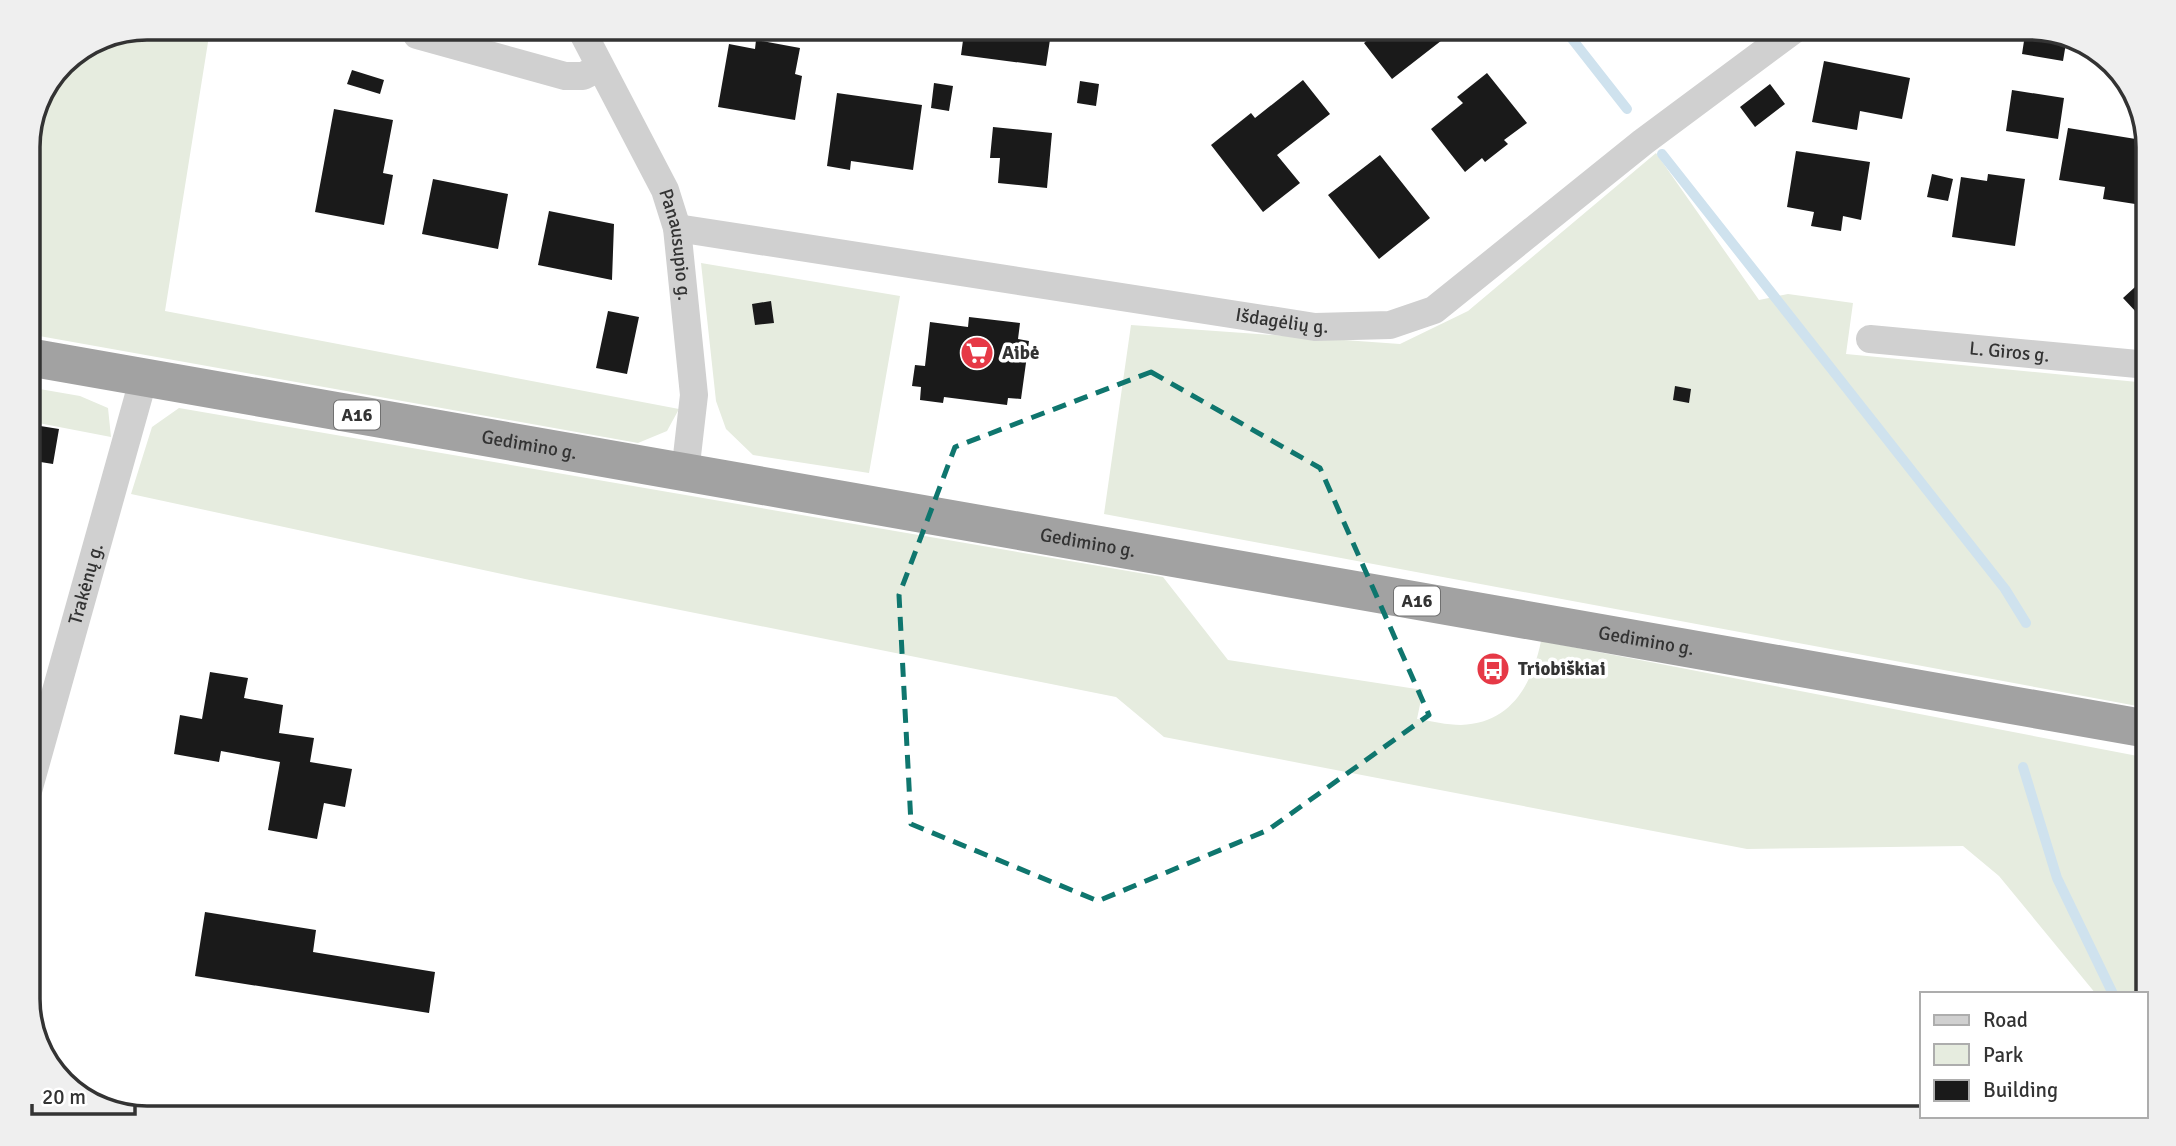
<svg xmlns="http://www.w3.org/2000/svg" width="2176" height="1146" font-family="Signika,sans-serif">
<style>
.green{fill:#e6ecdf}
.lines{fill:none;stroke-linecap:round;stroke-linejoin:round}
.stream{stroke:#cfe2ee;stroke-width:10}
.building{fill:#1a1a1a}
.minor{stroke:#d0d0d0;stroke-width:28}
.trunk{stroke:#a2a2a2;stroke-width:38}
.marked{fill:none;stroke:#0f766e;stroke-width:5;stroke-dasharray:14 9;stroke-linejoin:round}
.labels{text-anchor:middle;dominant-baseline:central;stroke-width:7;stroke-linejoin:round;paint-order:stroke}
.shield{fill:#fff;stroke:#707070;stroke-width:2}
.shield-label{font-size:18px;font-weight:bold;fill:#333}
.street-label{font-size:19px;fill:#333;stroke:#fff}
.poi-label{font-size:19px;font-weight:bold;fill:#333;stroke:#fff;text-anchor:start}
.rim{fill:none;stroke:#333;stroke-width:3.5}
</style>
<rect width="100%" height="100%" fill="#fff"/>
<path class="green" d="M 209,36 L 165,311 L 679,409 L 667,431 L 638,443 L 28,334 L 28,139 L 63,63 L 102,37 Z
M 1656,153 L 1759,300 L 1788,294 L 1853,303 L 1846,354 L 2148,383 L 2148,708 L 1104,514 L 1131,325 L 1400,344 L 1468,311 Z
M 701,263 L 900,296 L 869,473 L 753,455 L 726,429 L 716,401 Z
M 28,387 L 80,396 L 108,408 L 111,437 L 28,421 Z
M 179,408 L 1163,577 L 1228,660 L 1423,690 L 1417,719 C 1431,721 1447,725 1461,725 C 1511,723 1532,685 1541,641 L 2148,758 L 2146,1007 L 2146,994 L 2096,994 L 1999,876 L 1963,846 L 1747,849 L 1164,737 L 1116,697 L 525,579 L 131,494 L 152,427 Z"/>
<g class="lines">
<path class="stream" d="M 1565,30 L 1627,109
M 1662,154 L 2005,589 L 2026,623
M 2023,767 L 2057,878 L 2113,994"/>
</g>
<path class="building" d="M 2026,28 L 2067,37 L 2063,61 L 2022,54 Z
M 1379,31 L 1441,31 L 1446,37 L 1392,79 L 1364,43 Z
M 1182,32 L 1198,32 L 1188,40 Z
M 964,33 L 1051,33 L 1046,66 L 961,55 Z
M 756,40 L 800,48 L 795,74 L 802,76 L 795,120 L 718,107 L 729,44 L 755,49 Z
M 1824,61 L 1910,78 L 1902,119 L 1860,111 L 1857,130 L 1812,122 Z
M 352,70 L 384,80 L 380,94 L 347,84 Z
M 1487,73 L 1527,123 L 1504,140 L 1508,144 L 1485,162 L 1482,158 L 1465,172 L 1431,129 L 1463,103 L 1457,97 Z
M 1303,80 L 1330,114 L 1277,155 L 1300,183 L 1263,212 L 1211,145 L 1251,113 L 1255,118 Z
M 1080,81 L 1099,84 L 1096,106 L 1077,103 Z
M 934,83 L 953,86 L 949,111 L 931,108 Z
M 1770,84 L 1785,104 L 1755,127 L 1740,107 Z
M 2012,90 L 2064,98 L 2058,139 L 2006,131 Z
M 837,93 L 922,105 L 913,170 L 851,161 L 850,170 L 827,166 Z
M 334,109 L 393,120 L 383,173 L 393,175 L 384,225 L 315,212 Z
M 993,127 L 1052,133 L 1047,188 L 998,183 L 1000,158 L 990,158 Z
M 2068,128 L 2148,141 L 2148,206 L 2103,199 L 2105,187 L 2059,180 Z
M 1796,151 L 1870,162 L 1861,220 L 1843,216 L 1841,231 L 1811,226 L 1814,212 L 1787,207 Z
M 1380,155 L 1430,218 L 1379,259 L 1328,195 Z
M 1932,174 L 1953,179 L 1948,201 L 1927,197 Z
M 1988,174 L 2025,179 L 2015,246 L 1952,237 L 1961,177 L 1987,181 Z
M 433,179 L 508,194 L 498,249 L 422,234 Z
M 549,211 L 614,224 L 612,280 L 538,265 Z
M 2146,277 L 2148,303 L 2137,313 L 2123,298 Z
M 771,301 L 774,323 L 755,325 L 752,304 Z
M 608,311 L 639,317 L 627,374 L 596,368 Z
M 969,317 L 1020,323 L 1018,339 L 1029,341 L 1021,399 L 1008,398 L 1007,405 L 944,397 L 943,403 L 920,400 L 921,387 L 912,386 L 915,365 L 925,366 L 930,322 L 968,327 Z
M 1675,386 L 1691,389 L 1689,403 L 1673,400 Z
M 28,424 L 59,429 L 53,464 L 28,460 Z
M 210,672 L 248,678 L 244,698 L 283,705 L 279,733 L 314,738 L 310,762 L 352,769 L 345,807 L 324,803 L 317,839 L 268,830 L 280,762 L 221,751 L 219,762 L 174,754 L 180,715 L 202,719 Z
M 205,912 L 316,930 L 313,952 L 435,972 L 429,1013 L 195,976 Z"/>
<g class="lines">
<g class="minor">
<path d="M 417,35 L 565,76 L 583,76 L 599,68"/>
<path id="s1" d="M 584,35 L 665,190 L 677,228 L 694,395 L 685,473"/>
<path id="s2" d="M 677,228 L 1315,327 L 1390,325 L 1434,310 L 1643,142 L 1795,29"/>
<path id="s3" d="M 1870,339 L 2148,365"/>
<path id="s4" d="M 28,791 L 144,377"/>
</g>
<path class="trunk" id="s5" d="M 28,357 L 2148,729"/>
</g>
<path class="marked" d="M 1151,372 L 1320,468 L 1429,715 L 1268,830 L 1098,901 L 911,824 L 899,595 L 955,447 Z"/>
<defs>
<symbol id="supermarket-disc" viewBox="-11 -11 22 22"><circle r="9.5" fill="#e63946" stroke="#fff"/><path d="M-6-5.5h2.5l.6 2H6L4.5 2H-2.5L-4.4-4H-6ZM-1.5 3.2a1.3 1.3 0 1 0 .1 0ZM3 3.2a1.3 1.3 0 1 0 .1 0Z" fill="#fff"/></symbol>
<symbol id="bus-disc" viewBox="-11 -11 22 22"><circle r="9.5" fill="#e63946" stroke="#fff"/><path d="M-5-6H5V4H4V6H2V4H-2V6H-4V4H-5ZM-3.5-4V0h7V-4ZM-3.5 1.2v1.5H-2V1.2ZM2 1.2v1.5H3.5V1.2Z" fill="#fff"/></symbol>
</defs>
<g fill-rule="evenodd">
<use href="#supermarket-disc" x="958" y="334" width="38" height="38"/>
<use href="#bus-disc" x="1474" y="650" width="38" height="38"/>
</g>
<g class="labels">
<g class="shield">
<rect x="334" y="400.5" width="46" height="29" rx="5"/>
<rect x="1394" y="586.5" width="46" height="29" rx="5"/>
</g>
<g class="shield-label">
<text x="357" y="415">A16</text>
<text x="1417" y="601">A16</text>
</g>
<g class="street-label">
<text stroke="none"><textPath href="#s1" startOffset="231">Panausupio g.</textPath></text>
<text stroke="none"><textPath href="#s2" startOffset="612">Išdagėlių g.</textPath></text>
<text stroke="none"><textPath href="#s3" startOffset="140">L. Giros g.</textPath></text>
<text stroke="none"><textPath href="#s5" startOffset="509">Gedimino g.</textPath></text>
<text stroke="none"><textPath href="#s5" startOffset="1076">Gedimino g.</textPath></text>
<text stroke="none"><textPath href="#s4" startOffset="215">Trakėnų g.</textPath></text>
<text stroke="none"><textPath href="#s5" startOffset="1643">Gedimino g.</textPath></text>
</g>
<g class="poi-label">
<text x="1002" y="353">Aibė</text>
<text x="1518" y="669">Triobiškiai</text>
</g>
</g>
<path d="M0 0H2176V1146H0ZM147 40H2029A107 107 0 0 1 2136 147V999A107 107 0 0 1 2029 1106H147A107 107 0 0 1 40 999V147A107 107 0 0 1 147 40Z" fill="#efefef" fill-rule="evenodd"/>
<path class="rim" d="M147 40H2029A107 107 0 0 1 2136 147V999A107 107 0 0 1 2029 1106H147A107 107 0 0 1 40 999V147A107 107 0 0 1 147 40Z"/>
<rect x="1920" y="992" width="228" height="126" fill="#ffffff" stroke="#adadad" stroke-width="2"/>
<rect x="1934" y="1015" width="35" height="10" fill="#d0d0d0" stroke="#adadad" stroke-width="2"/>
<text x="1983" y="1027" font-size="21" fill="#333333">Road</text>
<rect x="1934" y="1044" width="35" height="21" fill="#e6ecdf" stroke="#adadad" stroke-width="2"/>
<text x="1983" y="1062" font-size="21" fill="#333333">Park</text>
<rect x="1934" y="1080" width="35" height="21" fill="#1a1a1a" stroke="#adadad" stroke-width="2"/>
<text x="1983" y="1097" font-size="21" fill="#333333">Building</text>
<path d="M32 1104v10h103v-10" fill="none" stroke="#333333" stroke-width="3.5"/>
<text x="42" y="1104" font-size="21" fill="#333333" stroke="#ffffff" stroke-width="5" paint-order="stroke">20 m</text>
</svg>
